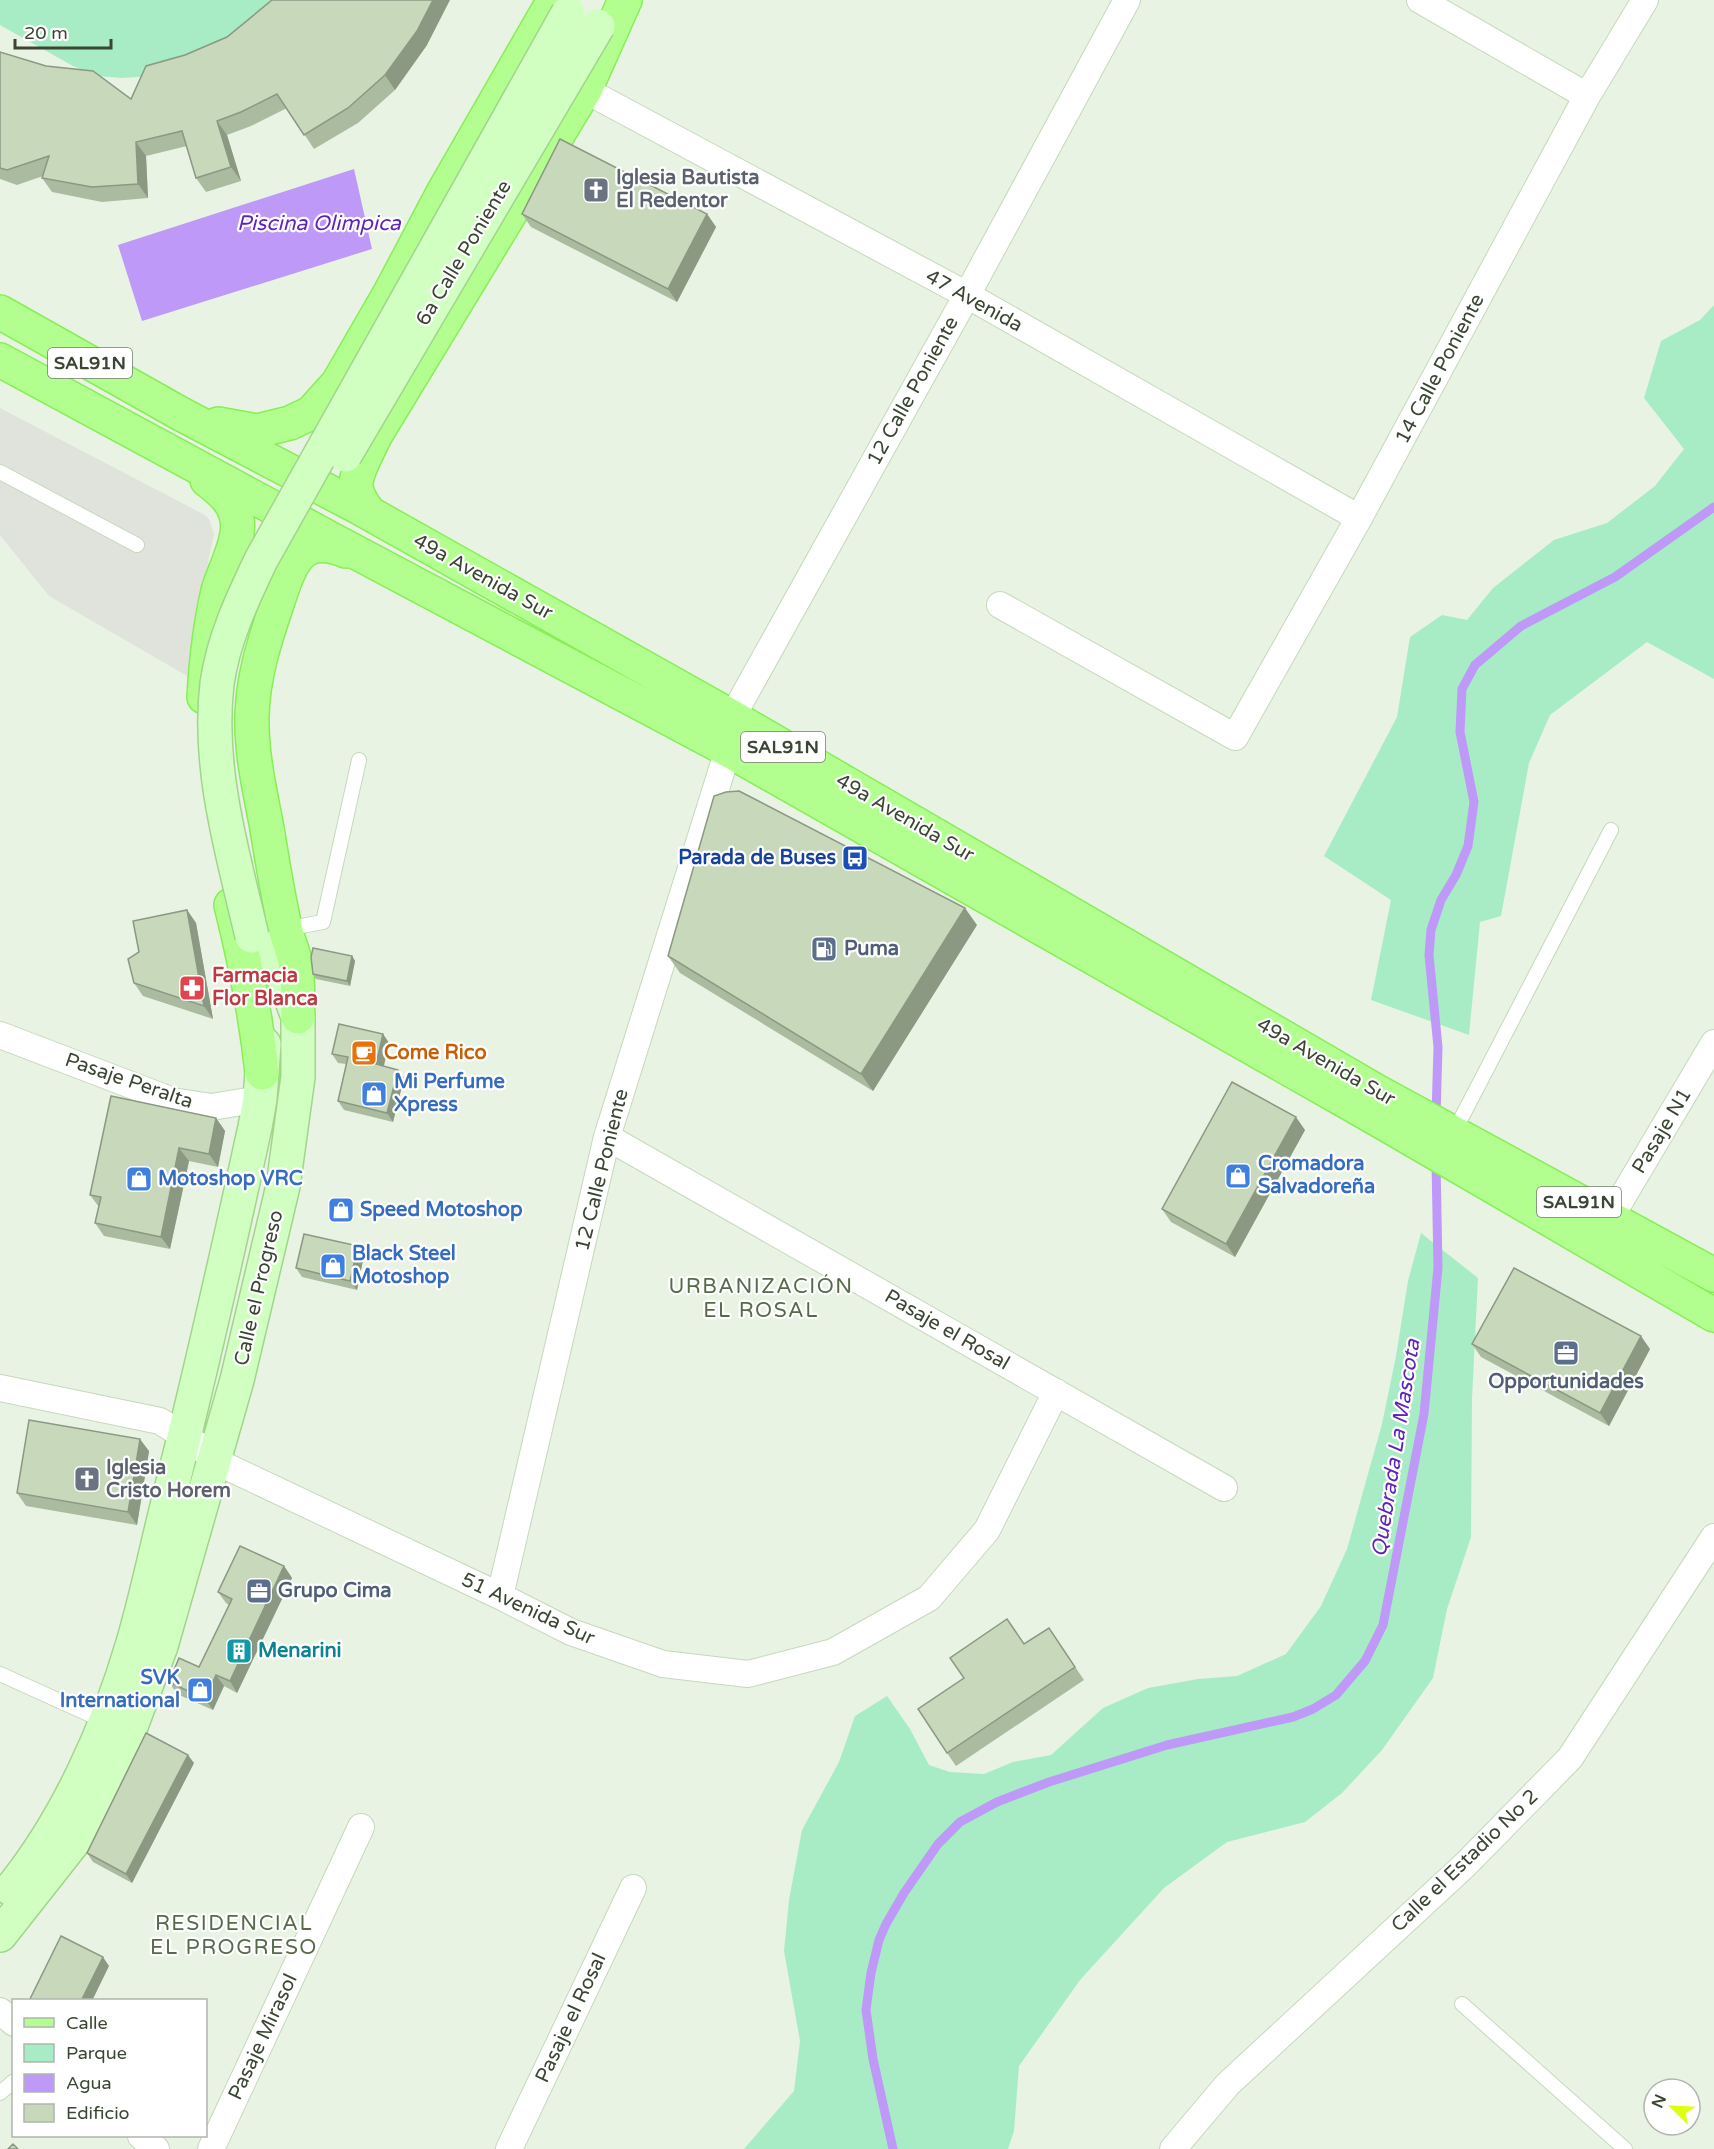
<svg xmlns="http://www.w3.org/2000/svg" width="1714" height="2149" font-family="'Varela Round',sans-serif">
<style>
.green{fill:#a7ecc5}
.parking{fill:#dfe3dc}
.water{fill:#be99f7}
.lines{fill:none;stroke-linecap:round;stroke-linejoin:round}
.stream{stroke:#be99f7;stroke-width:9}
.lane-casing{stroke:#c6d8bc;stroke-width:16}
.street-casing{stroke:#c6d8bc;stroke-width:28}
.secondary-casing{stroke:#a1d58c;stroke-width:36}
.primary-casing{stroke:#86ef56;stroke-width:36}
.lane{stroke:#fff;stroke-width:14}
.street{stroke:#fff;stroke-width:26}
.secondary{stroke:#d1ffc1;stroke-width:33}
.primary{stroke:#b2ff90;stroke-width:33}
.secondary-bridge-casing{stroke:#a1d58c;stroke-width:36;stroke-linecap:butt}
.secondary-bridge{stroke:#d1ffc1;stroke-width:33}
.wall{fill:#abbba0}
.shaded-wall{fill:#8b9882}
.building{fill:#c7d9ba;stroke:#8b9882;stroke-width:1.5}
.labels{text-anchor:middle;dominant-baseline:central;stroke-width:4.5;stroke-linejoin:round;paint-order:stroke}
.shield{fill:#fff;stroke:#757e70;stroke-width:1.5}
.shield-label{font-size:18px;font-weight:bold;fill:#3a4633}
.worship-label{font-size:20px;font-weight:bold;fill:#5b616d;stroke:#fff;text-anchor:start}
.street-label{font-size:20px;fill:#3a4633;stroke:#fff}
.transit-label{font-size:20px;font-weight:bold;fill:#164399;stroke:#fff;text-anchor:end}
.service-label{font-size:20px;font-weight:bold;fill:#4e5e75;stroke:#fff;text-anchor:start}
.health-label{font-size:20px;font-weight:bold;fill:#be3a42;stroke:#fff;text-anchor:start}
.food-label{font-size:20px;font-weight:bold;fill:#c56008;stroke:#fff;text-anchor:start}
.shop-label{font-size:20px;font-weight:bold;fill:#366cbe;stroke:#fff;text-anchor:start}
.culture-label{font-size:20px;font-weight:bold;fill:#0d838f;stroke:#fff;text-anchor:start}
.water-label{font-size:21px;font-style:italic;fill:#6122bb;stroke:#fff}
.neighbourhood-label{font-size:21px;letter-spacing:1.5px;fill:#576a49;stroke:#fff}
</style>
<rect width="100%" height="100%" fill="#e8f3e3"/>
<path class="green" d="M 0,0 L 280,0 L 244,36 L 151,76 L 137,77 L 122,78 L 97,76 L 73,66 L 0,25 Z
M 1714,305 L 1714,679 L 1647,642 L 1550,715 L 1529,763 L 1501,916 L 1480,922 L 1469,1035 L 1371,1000 L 1391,900 L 1324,856 L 1397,717 L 1410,637 L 1442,615 L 1467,620 L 1493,588 L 1554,540 L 1607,523 L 1655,486 L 1684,449 L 1644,398 L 1661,341 L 1700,320 Z
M 1421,1233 L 1478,1278 L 1472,1399 L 1471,1537 L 1447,1609 L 1433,1678 L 1382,1750 L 1342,1793 L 1305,1822 L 1227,1842 L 1164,1888 L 1080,1980 L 1019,2066 L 1014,2131 L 1008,2149 L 744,2149 L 794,2091 L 800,2041 L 784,1951 L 789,1900 L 802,1830 L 839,1762 L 855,1716 L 887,1696 L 910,1729 L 929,1765 L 950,1772 L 984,1774 L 1013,1762 L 1051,1755 L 1103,1708 L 1148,1688 L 1198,1679 L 1237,1676 L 1286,1654 L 1321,1606 L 1347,1549 L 1382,1424 L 1396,1356 L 1408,1281 Z"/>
<path class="parking" d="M 0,408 L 203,514 L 209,519 L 214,534 L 191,645 L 189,677 L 49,596 L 0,535 Z"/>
<path class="water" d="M 354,169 L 372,249 L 142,321 L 118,245 Z"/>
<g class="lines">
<path class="stream" d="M 1436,1116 L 1438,1047 L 1429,955 L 1431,930 L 1441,900 L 1456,875 L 1468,846 L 1474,802 L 1460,732 L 1462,689 L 1475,665 L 1521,626 L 1615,577 L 1714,507
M 893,2149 L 873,2059 L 866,2010 L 871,1973 L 879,1940 L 886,1924 L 904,1893 L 938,1844 L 960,1822 L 997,1802 L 1049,1782 L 1167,1745 L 1293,1717 L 1313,1709 L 1336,1695 L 1365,1661 L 1383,1625 L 1424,1414 L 1438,1268 L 1436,1162"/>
<defs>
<path id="lane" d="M 0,472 L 137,545
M 285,929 L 323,922 L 359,760
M 1453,1134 L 1611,830
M 0,1674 L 104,1721
M 1462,2004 L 1625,2149
M 0,2093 L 14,2081"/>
<path id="street" d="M 1420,0 L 1587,96
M 585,90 L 967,295 L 1359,518
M 1000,605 L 1235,737 L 1359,518 L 1587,96 L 1645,0
M 732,717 L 967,295 L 1127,0
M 0,1035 L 173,1101 L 211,1107 L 260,1099
M 607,1137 L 1224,1488
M 1610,1218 L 1714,1043
M 0,1388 L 160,1421 L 201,1447 L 213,1460 L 500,1596 L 571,1632 L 663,1664 L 748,1674 L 833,1652 L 929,1598 L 987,1530 L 1056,1392
M 500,1596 L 607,1137 L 728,750
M 0,2011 L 14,2023
M 141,2136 L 156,2149
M 211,2149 L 361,1827
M 509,2149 L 633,1888
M 1173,2149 L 1228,2084 L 1465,1865 L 1570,1758 L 1714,1537"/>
<path id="secondary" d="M 11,1889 C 67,1820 108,1728 133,1643 C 147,1595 157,1546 169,1498 C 200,1375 228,1251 255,1127 L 260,1099 L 264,1044
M 0,1935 L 82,1831 L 109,1779 L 127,1737 L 161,1646 L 237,1380 L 283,1186 L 298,1077 L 298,1017 L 277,961 L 271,932"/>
<path id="primary" d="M 0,312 L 181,414 L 360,508 L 732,717 L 1378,1092 L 1714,1275
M 0,360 L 331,539 L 728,750 L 1377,1119 L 1714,1315
M 218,424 L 257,431 L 290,423 L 311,413 L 338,383 L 390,293 L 444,191 L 554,0
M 369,513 C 364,506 357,496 356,487 C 355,473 369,449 375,436 L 585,90 L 625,0
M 204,697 C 206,661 210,626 218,591 C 224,570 241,540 237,519 C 234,501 221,491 207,480
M 231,905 C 245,961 256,1015 262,1073
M 298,1017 C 297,999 299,979 295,962 C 293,950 287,939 285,927 C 277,892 272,858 266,823 C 259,787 251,752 252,715 C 253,673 267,634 280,595 C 292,558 304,534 346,551"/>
</defs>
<use href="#lane" class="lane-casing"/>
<use href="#street" class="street-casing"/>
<use href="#secondary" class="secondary-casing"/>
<use href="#primary" class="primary-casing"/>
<use href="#lane" class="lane"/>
<use href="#street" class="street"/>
<use href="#secondary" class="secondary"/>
<use href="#primary" class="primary"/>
<defs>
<path id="secondary-bridge" d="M 345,455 L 598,26
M 252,936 C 233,855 207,768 217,684 C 223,640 242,600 261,560 L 568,13"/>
</defs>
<use href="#secondary-bridge" class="secondary-bridge-casing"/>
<use href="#secondary-bridge" class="secondary-bridge"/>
</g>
<path class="wall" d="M 427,45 L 395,90 L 358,123 L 314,149 L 287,108 L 251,126 L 227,135 L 241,181 L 206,192 L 196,178 L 187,146 L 146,156 L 148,198 L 102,202 L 52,192 L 42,178 L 43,176 L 17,185 L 0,179 L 0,52 L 131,99 Z
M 522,214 L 707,214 L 716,227 L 677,302 L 531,227 Z
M 187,910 L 196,923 L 213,1019 L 143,996 L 134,983 Z
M 977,925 L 873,1091 L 680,973 L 668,956 Z
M 352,956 L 355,961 L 350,986 L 316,979 L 313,974 Z
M 383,1034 L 389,1043 L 384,1066 L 398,1070 L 404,1078 L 393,1122 L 344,1110 L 338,1101 L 346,1064 L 338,1063 L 332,1054 Z
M 216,1118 L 225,1131 L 218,1167 L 189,1161 L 170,1249 L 104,1236 L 95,1223 L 99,1207 L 90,1195 Z
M 1305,1130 L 1235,1257 L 1171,1222 L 1162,1209 Z
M 358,1246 L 364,1255 L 357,1290 L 302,1277 L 296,1268 Z
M 1472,1344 L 1650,1349 L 1609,1426 L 1481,1357 Z
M 149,1451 L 137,1525 L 26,1506 L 17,1493 Z
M 284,1566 L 292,1578 L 237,1693 L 224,1686 L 213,1710 L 177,1694 L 169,1682 L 199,1667 L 229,1605 L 226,1603 L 218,1592 Z
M 1049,1628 L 1084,1680 L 956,1766 L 947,1753 L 1024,1644 Z
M 194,1763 L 132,1883 L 93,1862 L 87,1853 Z"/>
<path class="shaded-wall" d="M 433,0 L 450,0 L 427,45 L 395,90 L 385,75 Z
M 217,121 L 227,135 L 241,181 L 231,167 Z
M 136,142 L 146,156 L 148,198 L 138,184 Z
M 707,214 L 716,227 L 677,302 L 668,289 Z
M 965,908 L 977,925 L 873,1091 L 861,1074 Z
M 187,910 L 196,923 L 213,1019 L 204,1006 Z
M 352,956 L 355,961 L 350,986 L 347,981 Z
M 383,1034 L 389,1043 L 382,1073 L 376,1064 Z
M 398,1070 L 404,1078 L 393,1122 L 387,1113 Z
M 1296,1117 L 1305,1130 L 1235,1257 L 1226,1244 Z
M 216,1118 L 225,1131 L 218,1167 L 209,1154 Z
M 179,1148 L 189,1161 L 170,1249 L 161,1237 Z
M 358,1246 L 364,1255 L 357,1290 L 350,1281 Z
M 1641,1336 L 1650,1349 L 1609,1426 L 1600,1413 Z
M 140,1439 L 149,1451 L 137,1525 L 128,1512 Z
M 284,1566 L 292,1578 L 237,1693 L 230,1681 Z
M 216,1675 L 224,1686 L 213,1710 L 205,1699 Z
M 188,1755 L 194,1763 L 132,1883 L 126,1874 Z
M 103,1957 L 109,1966 L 92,2001 L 81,2001 Z"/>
<path class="building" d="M 272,0 L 433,0 L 417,31 L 385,75 L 348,108 L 304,135 L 277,94 L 241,112 L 217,121 L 231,167 L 196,178 L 182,131 L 136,142 L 138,184 L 92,187 L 42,178 L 49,156 L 7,170 L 0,168 L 0,52 L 46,66 L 93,71 L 131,99 L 146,66 L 185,55 L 227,37 Z
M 560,139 L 707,214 L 668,289 L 522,214 Z
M 739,791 L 965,908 L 861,1074 L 668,956 L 714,796 L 726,792 Z
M 187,910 L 204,1006 L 134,983 L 128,959 L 139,952 L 133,921 Z
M 313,948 L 352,956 L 347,981 L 313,974 L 311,957 Z
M 339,1024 L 383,1034 L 376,1064 L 398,1070 L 387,1113 L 338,1101 L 348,1057 L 332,1054 Z
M 1232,1082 L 1296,1117 L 1226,1244 L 1162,1209 Z
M 111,1096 L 216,1118 L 209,1154 L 179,1148 L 161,1237 L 95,1223 L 101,1197 L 90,1195 Z
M 304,1234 L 358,1246 L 350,1281 L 296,1268 Z
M 1514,1268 L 1641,1336 L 1600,1413 L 1472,1344 Z
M 29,1420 L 140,1439 L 128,1512 L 17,1493 Z
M 240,1546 L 284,1566 L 230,1681 L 216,1675 L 205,1699 L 169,1682 L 179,1658 L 199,1667 L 232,1599 L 218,1592 Z
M 1007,1619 L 1024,1644 L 1049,1628 L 1075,1667 L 947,1753 L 918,1709 L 964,1678 L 950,1658 Z
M 146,1733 L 188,1755 L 126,1874 L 87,1853 Z
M 61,1936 L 103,1957 L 81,2001 L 29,2001 Z
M 13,2144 L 18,2149 L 8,2149 Z"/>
<defs>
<symbol id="church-square" viewBox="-11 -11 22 22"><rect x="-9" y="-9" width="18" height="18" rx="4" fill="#6b7280" stroke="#fff"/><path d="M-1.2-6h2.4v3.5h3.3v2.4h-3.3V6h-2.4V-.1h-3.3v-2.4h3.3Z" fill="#fff"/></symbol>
<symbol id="bus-square" viewBox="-11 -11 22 22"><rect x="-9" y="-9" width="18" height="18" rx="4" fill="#1a4fb4" stroke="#fff"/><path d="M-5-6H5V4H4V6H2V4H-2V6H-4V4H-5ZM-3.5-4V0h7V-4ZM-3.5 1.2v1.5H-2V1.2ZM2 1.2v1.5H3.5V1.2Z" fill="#fff"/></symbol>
<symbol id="fuel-square" viewBox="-11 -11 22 22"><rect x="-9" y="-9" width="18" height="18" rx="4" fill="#5c6f8a" stroke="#fff"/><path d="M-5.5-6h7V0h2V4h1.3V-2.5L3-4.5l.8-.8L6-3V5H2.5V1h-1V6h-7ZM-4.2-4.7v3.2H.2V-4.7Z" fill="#fff"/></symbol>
<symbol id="pharmacy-square" viewBox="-11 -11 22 22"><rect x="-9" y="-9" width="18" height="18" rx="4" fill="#e0444e" stroke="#fff"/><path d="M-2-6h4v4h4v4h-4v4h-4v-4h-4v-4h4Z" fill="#fff"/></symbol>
<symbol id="cafe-square" viewBox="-11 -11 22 22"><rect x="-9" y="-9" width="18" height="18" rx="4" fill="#e8710a" stroke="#fff"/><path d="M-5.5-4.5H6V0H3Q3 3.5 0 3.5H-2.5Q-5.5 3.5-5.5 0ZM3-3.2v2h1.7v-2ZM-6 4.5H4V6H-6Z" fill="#fff"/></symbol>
<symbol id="shop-square" viewBox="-11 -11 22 22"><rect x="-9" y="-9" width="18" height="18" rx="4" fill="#3f7fe0" stroke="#fff"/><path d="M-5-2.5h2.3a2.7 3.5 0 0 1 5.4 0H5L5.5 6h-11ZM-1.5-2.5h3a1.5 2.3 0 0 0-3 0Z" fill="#fff"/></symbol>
<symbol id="office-square" viewBox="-11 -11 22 22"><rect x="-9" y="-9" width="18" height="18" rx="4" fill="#5c6f8a" stroke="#fff"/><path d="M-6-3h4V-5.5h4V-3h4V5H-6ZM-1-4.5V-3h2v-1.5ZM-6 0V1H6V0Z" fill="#fff"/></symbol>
<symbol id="building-square" viewBox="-11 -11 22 22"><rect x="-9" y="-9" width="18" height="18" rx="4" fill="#0f9aa8" stroke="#fff"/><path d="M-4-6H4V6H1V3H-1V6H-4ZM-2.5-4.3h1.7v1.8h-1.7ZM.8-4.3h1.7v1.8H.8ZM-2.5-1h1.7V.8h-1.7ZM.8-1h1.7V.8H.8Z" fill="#fff"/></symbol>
</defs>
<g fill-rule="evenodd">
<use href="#church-square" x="581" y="175" width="30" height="30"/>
<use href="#bus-square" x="840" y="843" width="30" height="30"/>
<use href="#fuel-square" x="809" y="934" width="30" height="30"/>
<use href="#pharmacy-square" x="177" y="973" width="30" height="30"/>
<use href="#cafe-square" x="349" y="1038" width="30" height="30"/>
<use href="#shop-square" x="359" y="1079" width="30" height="30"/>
<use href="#shop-square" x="1223" y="1161" width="30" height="30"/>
<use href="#shop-square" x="124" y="1164" width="30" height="30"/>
<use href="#shop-square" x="326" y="1195" width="30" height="30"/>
<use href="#shop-square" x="318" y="1251" width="30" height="30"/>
<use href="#office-square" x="1551" y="1338" width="30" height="30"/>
<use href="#church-square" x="72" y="1464" width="30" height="30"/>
<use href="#office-square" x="244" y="1576" width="30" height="30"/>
<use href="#building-square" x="224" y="1636" width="30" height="30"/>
<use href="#shop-square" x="185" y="1675" width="30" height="30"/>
</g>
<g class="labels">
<g class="shield">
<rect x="48" y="348" width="84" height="30" rx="4.5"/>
<rect x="741" y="732" width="84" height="30" rx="4.5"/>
<rect x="1537" y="1187" width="84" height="30" rx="4.5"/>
</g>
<g class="shield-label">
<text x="90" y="363">SAL91N</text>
<text x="783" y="747">SAL91N</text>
<text x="1579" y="1202">SAL91N</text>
</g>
<g class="worship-label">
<text x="616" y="178">Iglesia Bautista<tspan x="616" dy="23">El Redentor</tspan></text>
<text x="106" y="1468">Iglesia<tspan x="106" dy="23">Cristo Horem</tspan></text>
</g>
<g class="street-label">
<text transform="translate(464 253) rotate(-59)">6a Calle Poniente</text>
<text transform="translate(974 301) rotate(29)">47 Avenida</text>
<text transform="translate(1440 369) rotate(-62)">14 Calle Poniente</text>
<text transform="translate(913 391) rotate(-61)">12 Calle Poniente</text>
<text transform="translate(483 577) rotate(29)">49a Avenida Sur</text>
<text transform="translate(905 818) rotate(30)">49a Avenida Sur</text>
<text transform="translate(1326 1062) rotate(30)">49a Avenida Sur</text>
<text transform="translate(129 1081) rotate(19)">Pasaje Peralta</text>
<text transform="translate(1662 1131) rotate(-59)">Pasaje N1</text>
<text transform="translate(602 1170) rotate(-76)">12 Calle Poniente</text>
<text transform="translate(259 1288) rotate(-77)">Calle el Progreso</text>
<text transform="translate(947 1330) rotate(30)">Pasaje el Rosal</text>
<text transform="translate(528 1609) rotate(25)">51 Avenida Sur</text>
<text transform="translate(1465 1861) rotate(-44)">Calle el Estadio No 2</text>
<text transform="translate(571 2018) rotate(-65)">Pasaje el Rosal</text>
<text transform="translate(263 2037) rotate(-65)">Pasaje Mirasol</text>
</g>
<g class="transit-label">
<text x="836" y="858">Parada de Buses</text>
</g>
<g class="service-label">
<text x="844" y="949">Puma</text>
<text x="1566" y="1382" text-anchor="middle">Opportunidades</text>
<text x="278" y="1591">Grupo Cima</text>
</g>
<g class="health-label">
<text x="212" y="976">Farmacia<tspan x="212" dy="23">Flor Blanca</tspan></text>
</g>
<g class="food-label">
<text x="384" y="1053">Come Rico</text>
</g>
<g class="shop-label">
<text x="394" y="1082">Mi Perfume<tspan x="394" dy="23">Xpress</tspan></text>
<text x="1258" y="1164">Cromadora<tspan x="1258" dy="23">Salvadoreña</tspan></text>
<text x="158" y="1179">Motoshop VRC</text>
<text x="360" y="1210">Speed Motoshop</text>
<text x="352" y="1254">Black Steel<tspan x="352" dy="23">Motoshop</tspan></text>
<text x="180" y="1678" text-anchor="end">SVK<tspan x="180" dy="23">International</tspan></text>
</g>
<g class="culture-label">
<text x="258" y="1651">Menarini</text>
</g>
<g class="water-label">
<text x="319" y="223">Piscina Olimpica</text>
<text transform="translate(1396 1448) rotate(-81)">Quebrada La Mascota</text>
</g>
<g class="neighbourhood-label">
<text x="761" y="1286">URBANIZACIÓN<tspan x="761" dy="24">EL ROSAL</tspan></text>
<text x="234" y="1923">RESIDENCIAL<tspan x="234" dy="24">EL PROGRESO</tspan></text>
</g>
</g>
<rect x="12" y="1999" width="195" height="138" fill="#ffffff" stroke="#b0b5ad" stroke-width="1.5"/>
<rect x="24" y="2018" width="30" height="9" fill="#b2ff90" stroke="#b0b5ad" stroke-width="1.5"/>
<text x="66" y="2029" font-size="18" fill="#3a4633">Calle</text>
<rect x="24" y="2044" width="30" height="18" fill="#a7ecc5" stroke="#b0b5ad" stroke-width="1.5"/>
<text x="66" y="2059" font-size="18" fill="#3a4633">Parque</text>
<rect x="24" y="2074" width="30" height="18" fill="#be99f7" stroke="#b0b5ad" stroke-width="1.5"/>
<text x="66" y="2089" font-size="18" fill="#3a4633">Agua</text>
<rect x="24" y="2104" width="30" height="18" fill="#c7d9ba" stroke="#b0b5ad" stroke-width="1.5"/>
<text x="66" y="2119" font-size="18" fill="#3a4633">Edificio</text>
<g transform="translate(1672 2107) rotate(294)"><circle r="28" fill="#ffffff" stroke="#b0b5ad" stroke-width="1.5"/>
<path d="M0-4.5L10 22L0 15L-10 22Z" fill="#deff0e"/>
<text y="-9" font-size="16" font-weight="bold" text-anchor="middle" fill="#3a4633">N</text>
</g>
<path d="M15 39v9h96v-9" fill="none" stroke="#3a4633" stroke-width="3"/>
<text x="24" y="39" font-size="18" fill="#3a4633" stroke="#ffffff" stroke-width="4.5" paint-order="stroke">20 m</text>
</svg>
